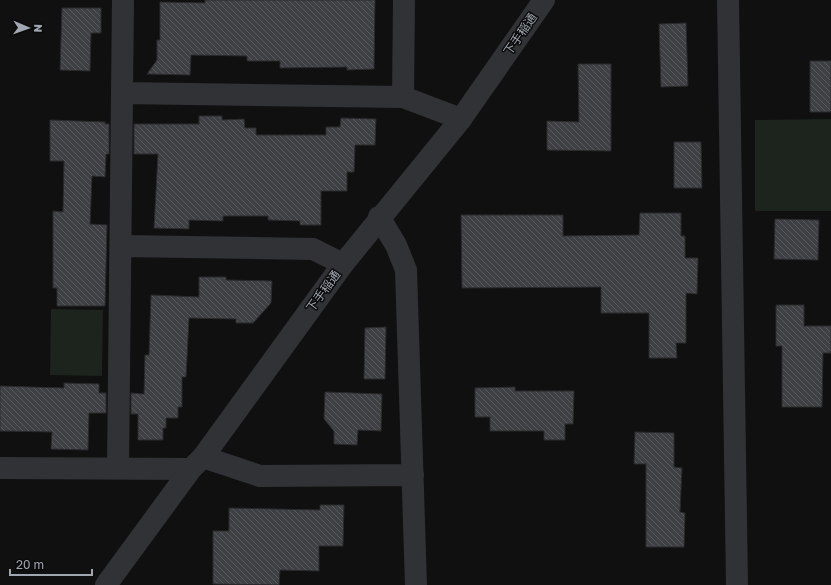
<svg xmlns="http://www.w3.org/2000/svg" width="831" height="585" font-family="'Golos Text','Noto Sans JP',sans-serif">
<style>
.green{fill:#1c241d}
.building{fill:url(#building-back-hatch);stroke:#2a2a2d}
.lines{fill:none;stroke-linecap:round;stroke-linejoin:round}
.minor{stroke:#313236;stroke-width:22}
.tertiary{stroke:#313236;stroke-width:22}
.labels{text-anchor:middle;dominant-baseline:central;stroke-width:3;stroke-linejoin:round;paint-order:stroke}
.street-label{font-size:12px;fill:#a1a7b1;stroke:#0b0b0c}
</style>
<defs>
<pattern id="building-back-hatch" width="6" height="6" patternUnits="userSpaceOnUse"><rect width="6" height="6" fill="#3f4044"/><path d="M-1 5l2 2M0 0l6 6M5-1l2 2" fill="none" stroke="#58595d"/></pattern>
</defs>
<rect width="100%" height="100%" fill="#101011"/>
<path class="green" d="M 831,119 L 831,211 L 755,211 L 755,120 Z
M 51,309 L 103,310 L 102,376 L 50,375 Z"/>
<path class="building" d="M 205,0 L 375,0 L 374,69 L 347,70 L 347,67 L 280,68 L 280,61 L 247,61 L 247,56 L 191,55 L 190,75 L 147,74 L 157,60 L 157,40 L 160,40 L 160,2 L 205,3 Z
M 62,8 L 101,8 L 101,33 L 91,33 L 90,71 L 60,70 Z
M 686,23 L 688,86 L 661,87 L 659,24 Z
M 810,61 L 831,61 L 831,112 L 810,112 Z
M 578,64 L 611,64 L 611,151 L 547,150 L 547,121 L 579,122 Z
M 199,116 L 222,116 L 222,120 L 244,119 L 245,128 L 256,128 L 256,135 L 326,135 L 326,127 L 340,127 L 341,118 L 376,119 L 375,145 L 355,145 L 354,172 L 347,172 L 347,191 L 321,191 L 321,225 L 300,225 L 300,221 L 268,220 L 268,216 L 223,216 L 223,221 L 189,220 L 189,229 L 154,228 L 158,154 L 134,154 L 134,124 L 199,124 Z
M 50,120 L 105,122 L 105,124 L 109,124 L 109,154 L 106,154 L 105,177 L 92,176 L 90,224 L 107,225 L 105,306 L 57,306 L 57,288 L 53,288 L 53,211 L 63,212 L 64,161 L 50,161 Z
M 674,142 L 701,142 L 702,188 L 674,188 Z
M 640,213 L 681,213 L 681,236 L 685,236 L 685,258 L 698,258 L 697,294 L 686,293 L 686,343 L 676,343 L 677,358 L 649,358 L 649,313 L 601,313 L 601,287 L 462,288 L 461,215 L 563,215 L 563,236 L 639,235 Z
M 775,219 L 819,220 L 818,260 L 774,259 Z
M 199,277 L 226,277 L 226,280 L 272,281 L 271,303 L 253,323 L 236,323 L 236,319 L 189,318 L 186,377 L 182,377 L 182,407 L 178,407 L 178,418 L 166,418 L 166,428 L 163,428 L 163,440 L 138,440 L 138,414 L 131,414 L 131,393 L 144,394 L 145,355 L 149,355 L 151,295 L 199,297 Z
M 776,305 L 804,305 L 804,326 L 831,326 L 831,353 L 823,353 L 822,407 L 782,407 L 782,346 L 776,346 Z
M 386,327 L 385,379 L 364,379 L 365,328 Z
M 64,383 L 99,384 L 99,393 L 106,393 L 106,413 L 89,413 L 88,450 L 51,449 L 52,432 L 0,431 L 0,386 L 64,388 Z
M 515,387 L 515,391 L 574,391 L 573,424 L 565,424 L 565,440 L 544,440 L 544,431 L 490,431 L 490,417 L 475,417 L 475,388 Z
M 325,392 L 382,394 L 381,431 L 358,430 L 357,445 L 334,444 L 334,431 L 324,419 Z
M 635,432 L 674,433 L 674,467 L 682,468 L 680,512 L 685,513 L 684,547 L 646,547 L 646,464 L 634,464 Z
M 320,505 L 344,505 L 343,546 L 319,546 L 319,571 L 280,570 L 279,585 L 213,584 L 213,531 L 229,531 L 229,508 L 320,510 Z"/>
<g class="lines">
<path class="minor" d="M 728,0 L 737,585
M 122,93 L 403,97 L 461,119
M 403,97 L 404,0
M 379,217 L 396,245 L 406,270 L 416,585
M 121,246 L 313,249 L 343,264
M 203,457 L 260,476 L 413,475
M 0,468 L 191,469
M 118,468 L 123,0"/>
<path class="tertiary" d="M 106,585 L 191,469 L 203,457 L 343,264 L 461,119 L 544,0"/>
</g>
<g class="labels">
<g class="street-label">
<text transform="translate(520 34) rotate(-55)">下手稲通</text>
<text transform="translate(323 291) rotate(-54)">下手稲通</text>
</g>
</g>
<g transform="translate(28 28) rotate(92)" stroke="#0b0b0c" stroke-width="3" paint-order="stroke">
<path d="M0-3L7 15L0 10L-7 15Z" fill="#a1a7b1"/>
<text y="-6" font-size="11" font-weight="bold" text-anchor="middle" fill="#a1a7b1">N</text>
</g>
<path d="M10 569v6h82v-6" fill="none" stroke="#a1a7b1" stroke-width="2"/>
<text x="16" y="569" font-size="12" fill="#a1a7b1" stroke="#0b0b0c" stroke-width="3" paint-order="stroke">20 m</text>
</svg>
